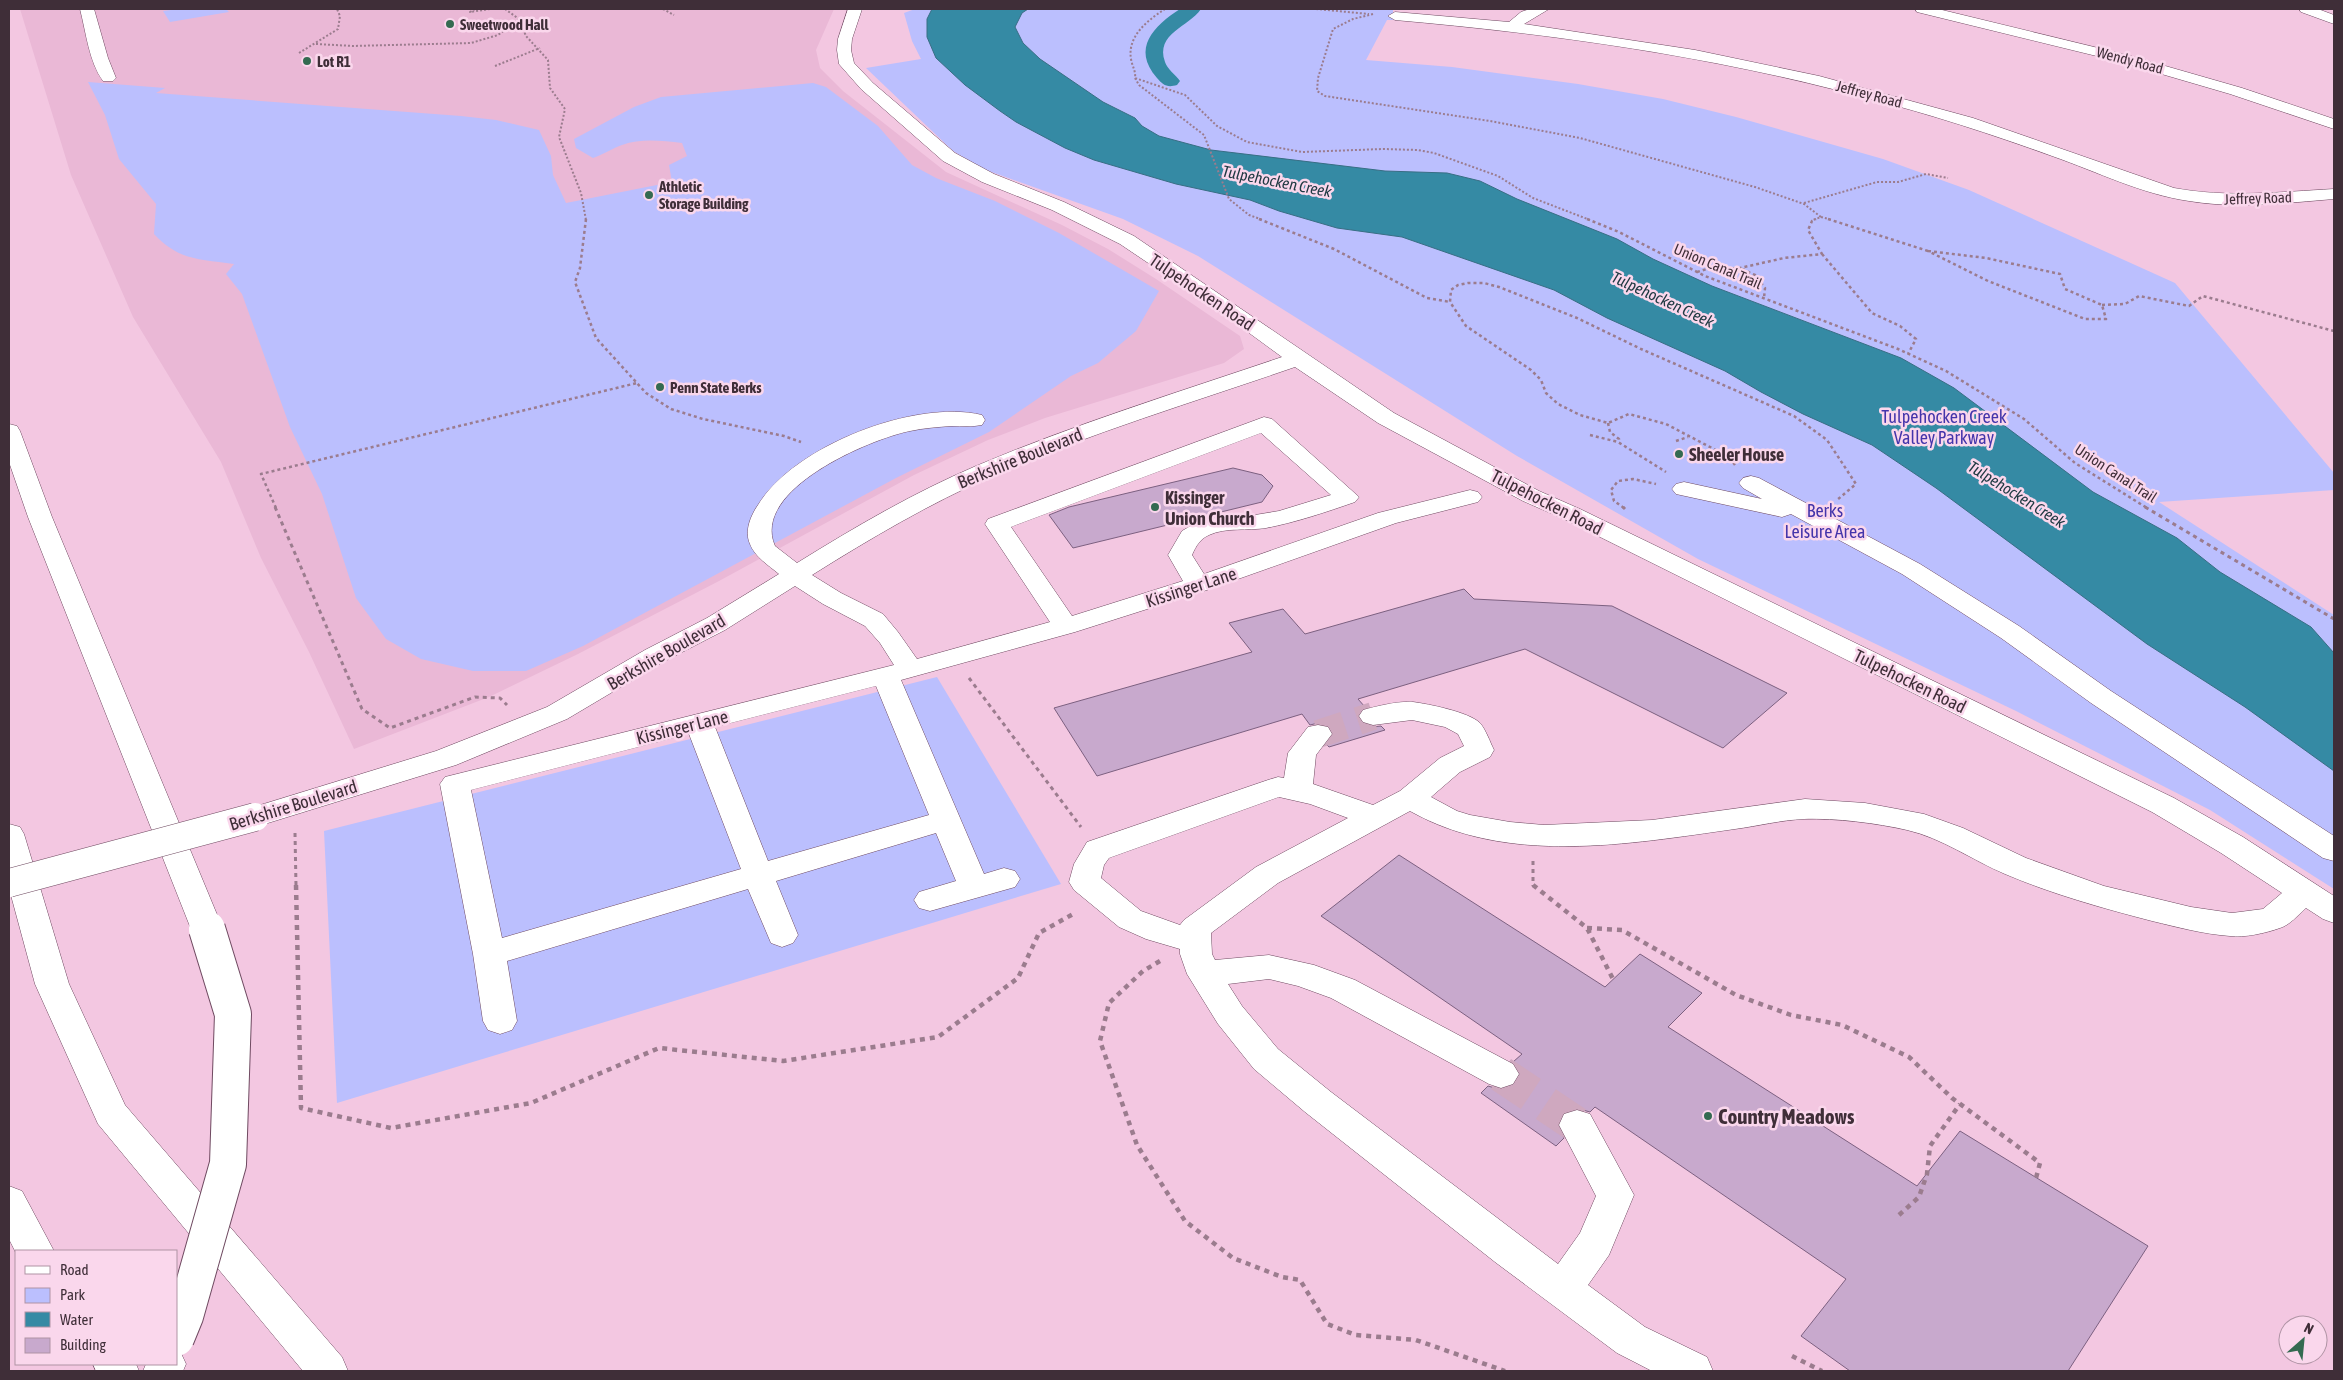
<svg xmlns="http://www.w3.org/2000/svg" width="2343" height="1380" font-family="'Asap Condensed',sans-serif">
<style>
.built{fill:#eab8d6}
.green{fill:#bbbffe}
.water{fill:#358aa4;stroke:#386e84}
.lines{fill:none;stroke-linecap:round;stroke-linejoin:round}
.canal{fill:#358aa4;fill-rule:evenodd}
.building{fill:#c8a9cd;stroke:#7c6080}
.minor-tunnel-far1{stroke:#cfa8bf;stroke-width:28;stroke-dasharray:28 14;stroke-linecap:butt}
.minor-tunnel{stroke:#cfa8bf;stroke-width:36;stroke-dasharray:36 18;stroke-linecap:butt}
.minor-casing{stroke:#6f4a61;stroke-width:1}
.highway-casing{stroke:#6f4a61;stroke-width:1}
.path-far3{stroke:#9b7c8e;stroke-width:2;stroke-dasharray:2 2;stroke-linecap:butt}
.path-far2{stroke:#9b7c8e;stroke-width:2.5;stroke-dasharray:3 3;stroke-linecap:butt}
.path-far1{stroke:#9b7c8e;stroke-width:3;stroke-dasharray:4 4;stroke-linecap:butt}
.path{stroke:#9b7c8e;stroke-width:4.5;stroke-dasharray:5 5;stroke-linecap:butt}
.minor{fill:#fff;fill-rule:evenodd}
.highway{fill:#fff;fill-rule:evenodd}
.minor-bridge-casing{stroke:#6f4a61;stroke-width:29;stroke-linecap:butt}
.highway-bridge-casing{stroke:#6f4a61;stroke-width:38;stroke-linecap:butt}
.minor-bridge{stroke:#fff;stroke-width:28}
.highway-bridge{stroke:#fff;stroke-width:36}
.poi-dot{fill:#346a51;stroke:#fad7ec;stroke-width:2}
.labels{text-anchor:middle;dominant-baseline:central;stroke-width:5;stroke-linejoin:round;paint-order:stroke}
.far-poi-label{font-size:15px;font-weight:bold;fill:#3f2e38;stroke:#fad7ec;text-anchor:start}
.far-street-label{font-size:15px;fill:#3f2e38;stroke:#fad7ec}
.far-water-label{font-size:16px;font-style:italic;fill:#203a43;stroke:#fad7ec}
.street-label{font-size:18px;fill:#3f2e38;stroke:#fad7ec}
.park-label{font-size:18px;fill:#4435aa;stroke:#fad7ec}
.poi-label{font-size:18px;font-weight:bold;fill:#3f2e38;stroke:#fad7ec;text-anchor:start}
.near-poi-label{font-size:21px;font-weight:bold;fill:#3f2e38;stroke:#fad7ec;text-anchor:start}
</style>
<rect width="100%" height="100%" fill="#f3c7e1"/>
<path class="built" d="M 20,9 L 834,9 L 816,50 L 820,68 L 843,91 L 946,172 L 1062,225 L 1108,249 L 1156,279 L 1240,336 L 1244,349 L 1224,363 L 1045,418 L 988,440 L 914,475 L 719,581 L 578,654 L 489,697 L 354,749 L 309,652 L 261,558 L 221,462 L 133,317 L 71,175 Z"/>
<path class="green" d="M 179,9 L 226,9 L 229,12 L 170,22 L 163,11 Z
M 915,9 L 1393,9 L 1393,20 L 1387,20 L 1366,60 L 1452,67 L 1578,84 L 1663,99 L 1736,117 L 1883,159 L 1969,190 L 2175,283 L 2334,473 L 2334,490 L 2159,502 L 2334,615 L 2334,889 L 2210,810 L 2016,711 L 1698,559 L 1517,456 L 1198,256 L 1123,219 L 983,169 L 953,151 L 866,68 L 921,59 L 912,41 L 904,13 Z
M 88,82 L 165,88 L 156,93 L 461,116 L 496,120 L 539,130 L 551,156 L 553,175 L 566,203 L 672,182 L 669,165 L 687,156 L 682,143 C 662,141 642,138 622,145 C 613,148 604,154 593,158 L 576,148 L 574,139 L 634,107 L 661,97 L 813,83 L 826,87 L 878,126 L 912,165 L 936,178 L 995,201 L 1059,233 L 1159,291 L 1136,331 L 1098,363 L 1071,376 L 989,432 L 896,478 L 583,646 L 526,671 L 473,671 L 421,659 L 386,639 L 356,598 L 322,494 L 290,427 L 242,294 L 226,274 L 234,264 C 200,259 179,261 154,234 L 156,204 L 119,159 L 105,115 Z
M 937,677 L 1061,884 L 337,1103 L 324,831 Z"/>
<path class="water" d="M 932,9 L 1028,9 L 1022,13 L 1015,27 L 1023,43 L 1040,59 L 1103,102 L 1135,118 L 1142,126 L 1159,136 L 1211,150 L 1385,171 L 1447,173 L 1480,181 L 1517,199 L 1617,239 L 1653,259 L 1712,286 L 1901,358 L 1954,388 L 2093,492 L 2177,538 L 2220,572 L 2311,627 L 2334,653 L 2334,771 L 2245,707 L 2147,644 L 1936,488 L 1872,445 L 1803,414 L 1761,392 L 1725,371 L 1607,318 L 1554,290 L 1402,237 L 1337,228 L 1279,211 L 1250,200 L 1176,184 L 1094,160 L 1065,148 L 1016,122 L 1000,111 L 965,85 L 936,58 L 927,37 L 927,19 Z"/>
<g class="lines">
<path class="canal" d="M 1180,9 L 1201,9 C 1189,27 1155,33 1165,62 C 1167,69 1176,75 1180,81 L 1177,85 C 1167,88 1163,85 1157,78 C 1131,48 1154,26 1180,9 Z"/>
</g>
<path class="building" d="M 1233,468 L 1262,475 L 1273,486 L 1262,502 L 1073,548 L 1049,515 L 1069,507 Z
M 1464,589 L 1474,599 L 1612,606 L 1787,693 L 1723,748 L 1525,649 L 1358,699 L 1365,707 L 1357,715 L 1361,723 L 1372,727 L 1381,726 L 1385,730 L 1329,747 L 1326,744 L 1334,733 L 1330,726 L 1318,723 L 1310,725 L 1302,714 L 1097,776 L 1054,708 L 1252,652 L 1229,623 L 1283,609 L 1305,634 Z
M 1399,855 L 1605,987 L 1640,954 L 1702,993 L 1668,1027 L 1917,1186 L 1960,1131 L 2148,1246 L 2068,1371 L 1850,1371 L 1801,1336 L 1846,1279 L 1595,1107 L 1590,1112 L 1576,1108 L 1562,1113 L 1557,1126 L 1564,1138 L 1556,1146 L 1481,1093 L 1488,1086 L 1502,1090 L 1515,1085 L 1521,1073 L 1513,1062 L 1522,1054 L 1321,916 Z"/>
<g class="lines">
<path class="minor-tunnel-far1" d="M 1318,734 L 1373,716"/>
<path class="minor-tunnel" d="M 1501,1074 L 1577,1125"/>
<defs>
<path id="minor" d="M 80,9 L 94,9 L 108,58 L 116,78 L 113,81 L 103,81 C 89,62 86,32 80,9 Z
M 848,9 L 862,9 L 852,39 L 851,50 L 854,63 L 873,83 L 955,153 L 994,174 L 1064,202 L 1134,236 L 1394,413 L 1539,491 L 1580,509 L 2174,798 L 2243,837 L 2334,896 L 2334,923 L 2323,919 L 2306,908 C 2298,915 2290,925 2280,928 C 2266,933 2244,938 2230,936 C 2203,934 2177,927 2152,921 C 2102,908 2052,894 2005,874 C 1972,860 1942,838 1907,830 C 1876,823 1836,818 1804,819 C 1781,820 1758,826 1735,829 C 1629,844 1507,866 1410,811 L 1278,883 L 1211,933 L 1212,954 L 1215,960 L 1269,955 L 1314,965 L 1355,980 L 1513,1064 L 1519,1074 L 1513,1084 L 1501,1088 L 1489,1084 L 1331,998 L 1298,986 L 1269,979 L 1228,984 L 1242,1006 L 1278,1049 L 1331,1092 L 1558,1264 L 1580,1233 L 1596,1196 L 1559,1125 L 1564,1114 L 1577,1110 L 1590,1114 L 1634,1195 L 1609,1255 L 1588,1285 L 1645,1327 L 1707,1357 L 1713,1371 L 1652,1371 L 1617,1353 L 1495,1262 L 1305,1112 L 1254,1069 L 1218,1024 L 1187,974 L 1180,954 L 1180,949 L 1146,939 L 1119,927 L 1074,890 L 1069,882 L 1074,864 L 1087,842 L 1268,780 L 1278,777 L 1284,778 L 1288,753 L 1308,727 L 1318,725 L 1328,727 L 1332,734 L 1316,755 L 1313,784 L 1373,805 L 1400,791 L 1440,758 L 1464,746 L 1458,734 L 1445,727 L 1412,720 L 1373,725 L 1363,722 L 1359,716 L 1363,710 C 1378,706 1398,701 1413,702 C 1428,704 1469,712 1480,723 C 1486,730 1490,742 1494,750 L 1490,757 L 1460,772 L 1431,797 L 1457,811 L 1470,815 L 1510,822 L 1544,825 L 1652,820 L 1805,799 L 1865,803 L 1924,814 L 1963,828 L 2026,858 L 2104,886 L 2191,907 L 2232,913 L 2263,909 L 2282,893 L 2221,853 L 2152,812 L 1564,519 L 1523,501 L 1378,423 L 1295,367 C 1194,402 1090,433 992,476 C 929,504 871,538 812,575 L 841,593 L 883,614 L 898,632 L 917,659 L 1050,622 L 985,524 L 988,519 L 1264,417 L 1272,419 L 1359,497 L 1355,502 C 1326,512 1297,522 1266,528 C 1248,531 1226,527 1209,535 C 1200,539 1196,546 1192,555 L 1204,574 L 1378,513 L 1470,490 L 1478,492 L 1482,497 L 1478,502 L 1396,523 L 1207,590 L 1075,632 L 901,680 L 984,874 L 1004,868 L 1015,871 L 1020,879 L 1015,887 L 930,911 L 919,908 L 914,900 L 919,892 L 956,881 L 936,833 L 776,881 L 798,935 L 793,943 L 782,947 L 771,943 L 748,889 L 507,961 L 517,1021 L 512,1030 L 500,1034 L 488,1030 L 483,1021 L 473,954 L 440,784 L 445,777 L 894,665 L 880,643 L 865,626 L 823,604 L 795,586 L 725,630 L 663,662 L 567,719 L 456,765 L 255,827 L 244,824 L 240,817 L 244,810 L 436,751 L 547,707 L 645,650 L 707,618 L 779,574 C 768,565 755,557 750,544 C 744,531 751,515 758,505 C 794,446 915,399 982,415 L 985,420 L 982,425 C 972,427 962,426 952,426 C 938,427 924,428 910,431 C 870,439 750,490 775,546 L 797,563 C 855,527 913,493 976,466 C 1075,424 1179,392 1282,357 L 1215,308 L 1120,244 L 1052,210 L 982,182 L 943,161 L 861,89 L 839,64 L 837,50 L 838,39 ZM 1261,433 L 1331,495 L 1279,511 L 1255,515 L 1221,517 L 1199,521 L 1182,531 L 1168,555 L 1183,581 L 1072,616 L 1011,527 ZM 876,686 L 929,815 L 768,861 L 715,727 ZM 689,734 L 741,869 L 502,938 L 471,790 ZM 1279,797 L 1310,804 L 1348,818 L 1256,867 L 1184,920 L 1180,925 L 1141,911 L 1101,878 L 1104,865 L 1109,858 Z
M 1530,9 L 1549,9 L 1524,24 L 1695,50 L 1819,76 L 1973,118 L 2174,188 C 2227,198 2280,192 2334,189 L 2334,199 C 2286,203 2237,209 2189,201 C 2141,194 2098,172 2052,156 C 1991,134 1930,114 1867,98 C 1712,56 1554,34 1395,20 L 1388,16 L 1395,12 L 1509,22 L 1521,12 Z
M 1915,9 L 1938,9 L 2127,55 L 2242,88 L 2334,119 L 2334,129 L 2230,94 L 2117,61 L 1917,12 Z
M 2299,9 L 2318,9 L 2334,15 L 2334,24 L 2301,12 Z
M 1751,476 L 1759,478 L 1920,564 L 2019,626 L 2111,691 L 2334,836 L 2334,861 L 2323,858 L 2091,703 L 2001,638 L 1902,574 L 1791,514 L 1782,517 L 1676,494 L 1672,489 L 1676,484 L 1684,482 L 1762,499 L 1743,488 L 1739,483 L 1743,478 Z"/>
<path id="highway" d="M 9,424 L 17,426 L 20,431 L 52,517 L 223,929 L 218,937 L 207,941 L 196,937 L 191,929 L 28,517 L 9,462 Z
M 9,824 L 20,827 L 24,834 L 69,984 L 125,1105 L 342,1357 L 348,1371 L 303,1371 L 98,1124 L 35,984 L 9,888 Z
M 9,1186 L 22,1191 L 54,1251 L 16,1251 L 16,1253 L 9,1239 Z
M 176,1349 L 180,1351 L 186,1364 L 183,1371 L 143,1371 L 146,1364 L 176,1364 Z
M 93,1364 L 136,1364 L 139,1371 L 96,1371 Z"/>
</defs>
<use href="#minor" class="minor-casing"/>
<use href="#highway" class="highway-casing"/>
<path class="path-far3" d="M 475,9 L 470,12 L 490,9
M 505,9 L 519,19 L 526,36 L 548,60 L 550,88 L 565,109 L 559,137 L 581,193 L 586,220
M 663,9 L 674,15
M 1165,9 C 1148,20 1127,36 1131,59 C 1132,66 1136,71 1135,78 L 1185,95 L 1217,126 L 1247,142 L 1302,152 L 1383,149 L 1418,150 L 1434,153 L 1498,176 L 1533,198 L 1590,220
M 1316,9 L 1369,14
M 1373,14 L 1353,19 L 1333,29 L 1318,78 L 1317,91 L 1325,96 L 1490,121 L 1580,138 L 1755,187 L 1804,204 L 1821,217 L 1813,220
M 316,44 L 353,46 L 471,43 L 498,35 L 519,19
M 299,53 L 338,29 L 340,16 L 337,9
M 495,66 L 540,48
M 1135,78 L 1139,85 L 1204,135 L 1229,199 L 1249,215 L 1263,220
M 1804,203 L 1877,182 L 1898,182 L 1926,174 L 1948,178
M 1821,217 L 1832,220"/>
<path class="path-far2" d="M 586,219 L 580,268 L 575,282 L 596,338 L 646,393 L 671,409 L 703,419 L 784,436 L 801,442
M 1259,219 L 1334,249 L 1427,298 L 1450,302
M 1587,219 L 1619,232 L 1705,276 L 1898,349 L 1946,371 L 2024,419 L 2075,463 L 2147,508
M 1828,219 L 1928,251
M 1928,251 L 1986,258 L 2060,274 L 2065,289 L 2102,305 L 2106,319 L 2085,319 L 1988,281 Z
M 1822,254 L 1872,313 L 1900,326 L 1916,339 L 1908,354
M 1742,269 L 1755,275 L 1765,288 L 1764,298
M 1697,272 L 1707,269 L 1740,268 L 1784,258 L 1822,254 L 1808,230 L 1812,221 L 1816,219
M 2102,305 L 2125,304 L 2139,296 L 2189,306 L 2203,296 L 2334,331
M 1608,423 L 1610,432 L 1619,439 L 1618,442
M 1590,435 L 1618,442 L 1666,472
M 1676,441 L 1688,437
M 1735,465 L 1729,457 L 1666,424 L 1629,414 L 1608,423 L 1580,415 L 1558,404 L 1546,393 L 1541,380 L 1531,370 L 1466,326 L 1450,302 L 1451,290 L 1458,285 L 1468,283 L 1484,283 L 1499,287 L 1577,318 L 1641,349 L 1794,416 L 1827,440 L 1856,484 L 1837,500
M 276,508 L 261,474 L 637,383
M 1624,508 L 1614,501 L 1611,490 L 1618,481 L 1633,479 L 1656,484"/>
<path class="path-far1" d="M 275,507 L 362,709 L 390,728 L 475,697 L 500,698 L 507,705
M 1623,507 L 1625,509
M 2145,507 L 2334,619
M 969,678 L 1081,827
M 295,833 L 296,886
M 1533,861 L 1533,886"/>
<path class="path" d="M 296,885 L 301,1108 L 391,1128 L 531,1103 L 659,1048 L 783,1061 L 938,1037 L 1018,978 L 1039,933 L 1075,913
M 1533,885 L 1587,928 L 1613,979
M 1587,928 L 1622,930 L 1736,995 L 1791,1015 L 1842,1025 L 1909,1057 L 1952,1098 L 2040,1163 L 2036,1178
M 1160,961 L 1143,971 L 1109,1003 L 1100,1041 L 1137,1145 L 1185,1221 L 1233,1258 L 1282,1277 L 1300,1280 L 1327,1324 L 1356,1335 L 1416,1340 L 1505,1371
M 1899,1215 L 1919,1197 L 1927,1174 L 1930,1146 L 1960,1104
M 1792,1356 L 1822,1371"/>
<use href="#minor" class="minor"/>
<use href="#highway" class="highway"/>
<defs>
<path id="minor-bridge" d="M 9,883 L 255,817"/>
<path id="highway-bridge" d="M 176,1338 L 185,1316 L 228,1164 L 233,1014 L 207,929"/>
</defs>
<use href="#minor-bridge" class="minor-bridge-casing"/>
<use href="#highway-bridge" class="highway-bridge-casing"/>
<use href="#minor-bridge" class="minor-bridge"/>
<use href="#highway-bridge" class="highway-bridge"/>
</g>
<g class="poi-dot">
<circle cx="450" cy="24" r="5"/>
<circle cx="307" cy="61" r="5"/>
<circle cx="649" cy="195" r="5"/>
<circle cx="660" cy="387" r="5"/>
<circle cx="1679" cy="454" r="5"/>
<circle cx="1155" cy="507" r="5"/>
<circle cx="1708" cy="1116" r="5"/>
</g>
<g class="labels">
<g class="far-poi-label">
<text x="460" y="24">Sweetwood Hall</text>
<text x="317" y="61">Lot R1</text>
<text x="659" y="186">Athletic<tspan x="659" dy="17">Storage Building</tspan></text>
<text x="670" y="387">Penn State Berks</text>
</g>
<g class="far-street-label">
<text transform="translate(2130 60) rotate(15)">Wendy Road</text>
<text transform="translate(1869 94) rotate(15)">Jeffrey Road</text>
<text transform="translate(2258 198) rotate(-2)">Jeffrey Road</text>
<text transform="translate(1718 266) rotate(23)">Union Canal Trail</text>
<text transform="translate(2116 473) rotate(33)">Union Canal Trail</text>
</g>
<g class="far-water-label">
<text transform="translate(1277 181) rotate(11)">Tulpehocken Creek</text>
<text transform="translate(1663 299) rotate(25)">Tulpehocken Creek</text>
<text transform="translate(2017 494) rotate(32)">Tulpehocken Creek</text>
</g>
<g class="street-label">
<text transform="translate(1202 292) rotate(34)">Tulpehocken Road</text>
<text transform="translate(1020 458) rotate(-22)">Berkshire Boulevard</text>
<text transform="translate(1547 502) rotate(27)">Tulpehocken Road</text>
<text transform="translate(1191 587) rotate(-18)">Kissinger Lane</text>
<text transform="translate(666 652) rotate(-30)">Berkshire Boulevard</text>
<text transform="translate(1910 681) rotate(26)">Tulpehocken Road</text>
<text transform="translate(682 727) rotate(-14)">Kissinger Lane</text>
<text transform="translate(293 805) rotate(-17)">Berkshire Boulevard</text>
</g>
<g class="park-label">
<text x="1944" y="416">Tulpehocken Creek<tspan x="1944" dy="21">Valley Parkway</tspan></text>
<text x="1825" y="510">Berks<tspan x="1825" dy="21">Leisure Area</tspan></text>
</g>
<g class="poi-label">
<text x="1689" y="454">Sheeler House</text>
<text x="1165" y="497">Kissinger<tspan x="1165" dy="21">Union Church</tspan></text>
</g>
<g class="near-poi-label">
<text x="1718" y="1116">Country Meadows</text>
</g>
</g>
<rect width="2343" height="1380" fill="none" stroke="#3f2e38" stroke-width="20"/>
<rect x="15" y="1250" width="162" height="115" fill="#fad7ec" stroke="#af93a4"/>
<rect x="25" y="1266" width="25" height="8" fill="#ffffff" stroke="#af93a4"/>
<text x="60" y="1275" font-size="15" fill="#3f2e38">Road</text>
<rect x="25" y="1288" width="25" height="15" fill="#bbbffe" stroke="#af93a4"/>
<text x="60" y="1300" font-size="15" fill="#3f2e38">Park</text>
<rect x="25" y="1312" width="25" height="15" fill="#358aa4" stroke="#af93a4"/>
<text x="60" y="1325" font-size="15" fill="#3f2e38">Water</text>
<rect x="25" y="1338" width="25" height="15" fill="#c8a9cd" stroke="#af93a4"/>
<text x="60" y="1350" font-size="15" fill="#3f2e38">Building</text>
<g transform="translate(2303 1340) rotate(27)"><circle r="24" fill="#fad7ec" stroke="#af93a4"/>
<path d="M0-4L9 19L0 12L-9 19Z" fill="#346a51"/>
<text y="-8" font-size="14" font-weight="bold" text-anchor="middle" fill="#3f2e38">N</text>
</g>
</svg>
